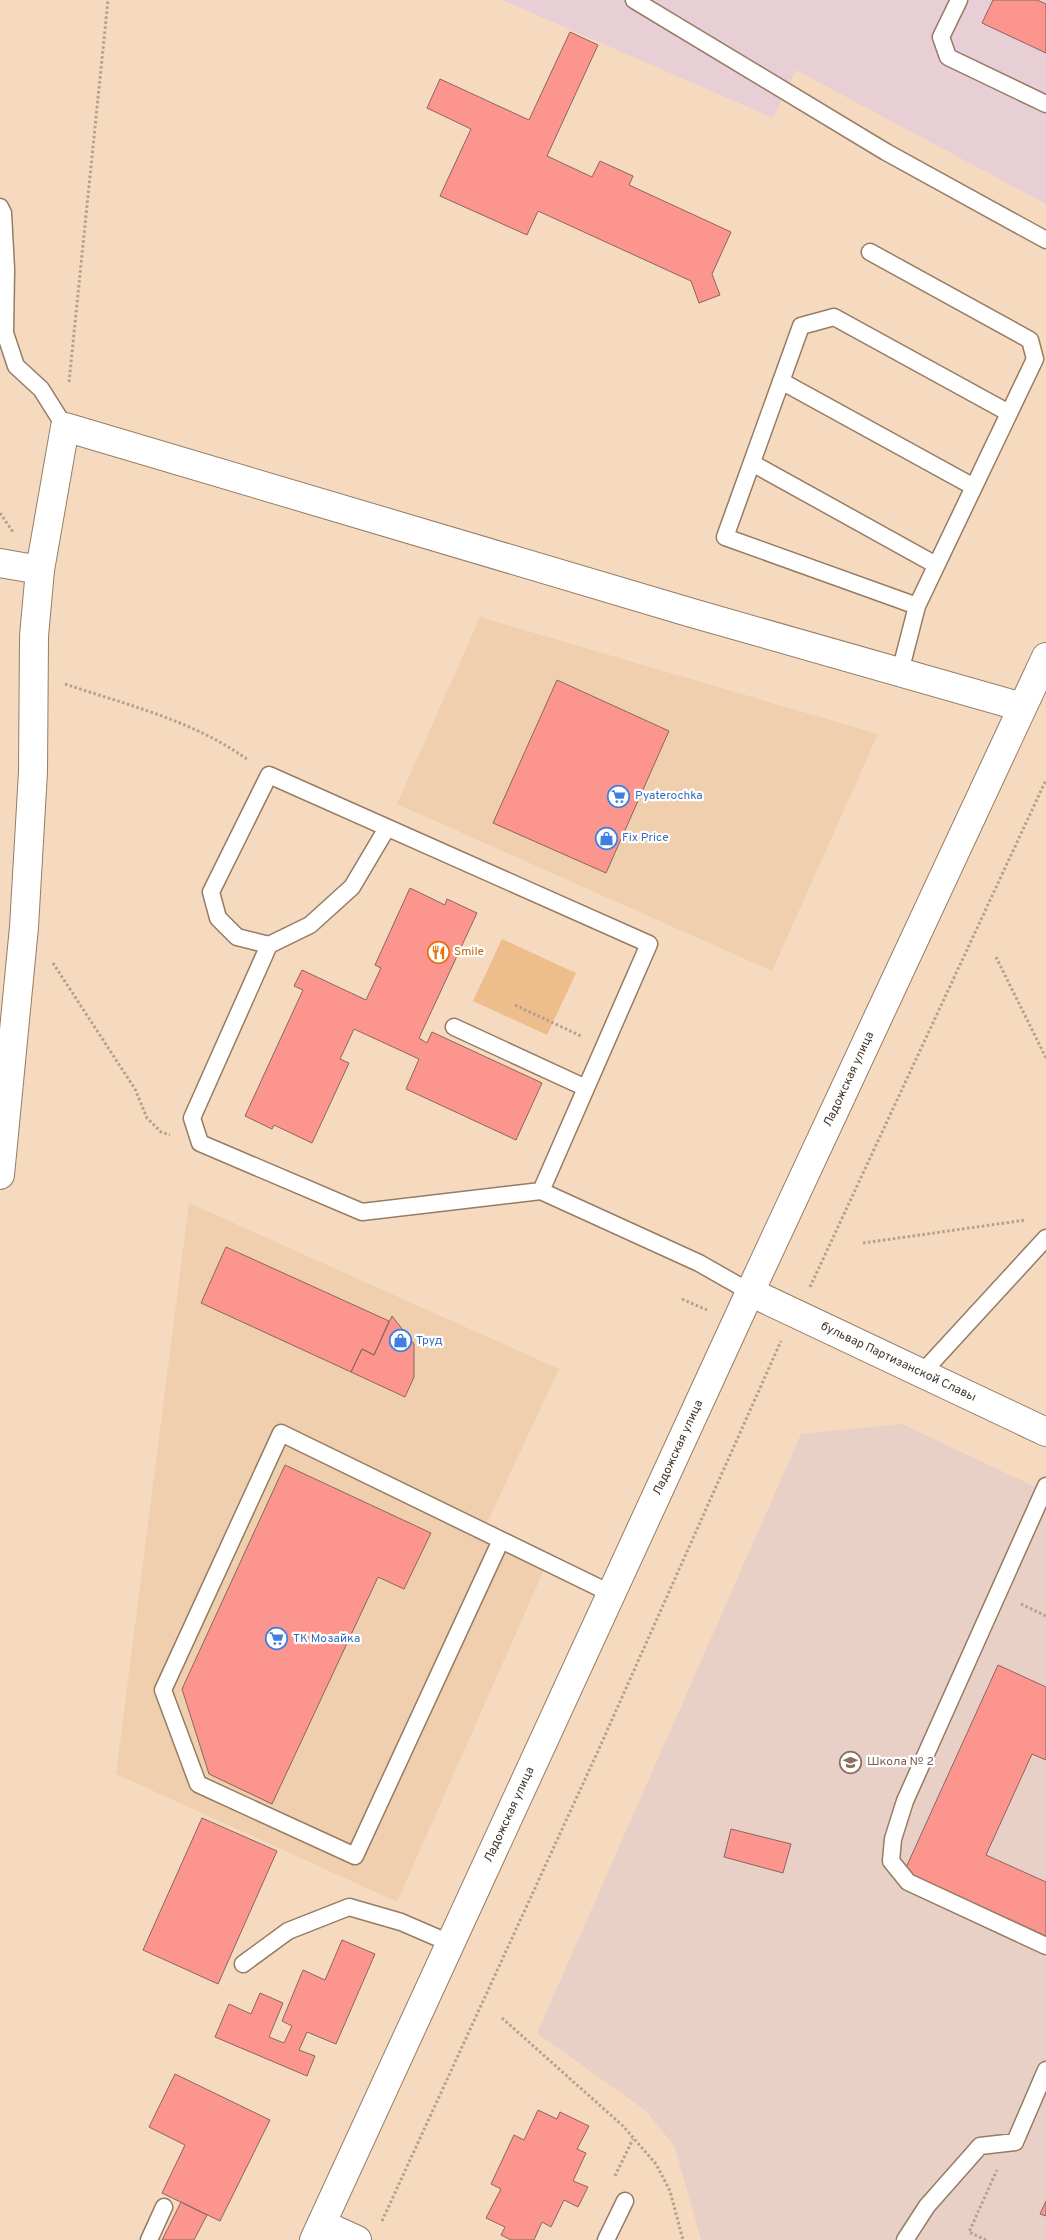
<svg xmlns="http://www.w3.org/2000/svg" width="1046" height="2240" font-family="Overpass,sans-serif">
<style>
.built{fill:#f0cfae}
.industrial{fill:#e8ced5}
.education{fill:#e8d0c7}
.green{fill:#edbd8c}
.building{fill:#fd958f;stroke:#896562}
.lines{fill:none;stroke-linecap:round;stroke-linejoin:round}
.lane-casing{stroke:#957c63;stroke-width:19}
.street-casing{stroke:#957c63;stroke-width:30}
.secondary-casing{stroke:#957c63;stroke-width:30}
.path{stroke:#b6a08b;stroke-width:3;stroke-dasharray:2.5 2.5;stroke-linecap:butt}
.lane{stroke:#fff;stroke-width:16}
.street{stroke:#fff;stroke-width:28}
.secondary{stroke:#fff;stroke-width:28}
.labels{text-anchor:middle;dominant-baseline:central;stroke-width:4.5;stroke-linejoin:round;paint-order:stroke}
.shop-label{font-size:12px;fill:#366cbe;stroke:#fff;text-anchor:start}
.food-label{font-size:12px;fill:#c56008;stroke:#fff;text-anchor:start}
.street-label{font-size:12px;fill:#41362b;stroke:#fff}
.education-label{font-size:12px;fill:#785e54;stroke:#fff;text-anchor:start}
</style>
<rect width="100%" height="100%" fill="#f6dabf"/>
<path class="built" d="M 480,617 L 878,734 L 772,971 L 397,804 Z
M 189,1203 L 559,1369 L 486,1525 L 551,1554 L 397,1902 L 116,1774 Z"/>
<path class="industrial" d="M 502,0 L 1046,0 L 1046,204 L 796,70 L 773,118 Z"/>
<path class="education" d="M 902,1424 L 1046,1492 L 1046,2240 L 701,2240 L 675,2147 L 646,2111 L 537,2033 L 801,1434 Z"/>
<path class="green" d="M 502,939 L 576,973 L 547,1035 L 473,1001 Z"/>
<path class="building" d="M 993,0 L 1037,0 L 1046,4 L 1046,53 L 982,23 Z
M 570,32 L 598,45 L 547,156 L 592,177 L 600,161 L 633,176 L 629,185 L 731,232 L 712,274 L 720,295 L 699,303 L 691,281 L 538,211 L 527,235 L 440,196 L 471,129 L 427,108 L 440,79 L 529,120 Z
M 557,680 L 669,731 L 606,873 L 493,823 Z
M 410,888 L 445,905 L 447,899 L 477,913 L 419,1038 L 427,1043 L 432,1032 L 542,1083 L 516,1140 L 406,1089 L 419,1059 L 354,1029 L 340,1059 L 349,1063 L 312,1143 L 274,1125 L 272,1129 L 245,1116 L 303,990 L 294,986 L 302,970 L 366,1000 L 381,968 L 375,965 Z
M 226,1247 L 389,1321 L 374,1355 L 362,1349 L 351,1372 L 201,1303 Z
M 392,1316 L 414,1344 L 414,1377 L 405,1397 L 351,1372 L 362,1349 L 374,1355 Z
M 285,1465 L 431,1533 L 404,1589 L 378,1577 L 272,1804 L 209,1774 L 182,1689 Z
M 998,1665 L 1046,1687 L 1046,1760 L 1032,1754 L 986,1855 L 1046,1882 L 1046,1936 L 904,1872 Z
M 202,1818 L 277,1851 L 218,1984 L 143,1950 Z
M 731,1829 L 791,1844 L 783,1873 L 724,1857 Z
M 342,1940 L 375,1954 L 336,2044 L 307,2032 L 299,2050 L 315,2056 L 307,2076 L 215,2037 L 229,2004 L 251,2014 L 260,1993 L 283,2003 L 269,2037 L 284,2043 L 292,2026 L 282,2021 L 303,1970 L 325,1980 Z
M 175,2074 L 270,2120 L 220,2221 L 162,2193 L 185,2145 L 149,2127 Z
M 538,2110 L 557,2119 L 560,2112 L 589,2126 L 577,2149 L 586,2153 L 573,2181 L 588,2187 L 578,2207 L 564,2200 L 551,2227 L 542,2222 L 534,2240 L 511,2240 L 501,2235 L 505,2227 L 486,2218 L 501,2189 L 491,2184 L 514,2135 L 524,2140 Z
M 1046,2201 L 1046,2216 L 1040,2214 Z
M 181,2202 L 207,2215 L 194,2240 L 162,2240 Z"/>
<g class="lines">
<defs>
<path id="lane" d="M 634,0 L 886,152 L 1046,240
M 959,0 L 941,37 L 948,57 L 1046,104
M 0,207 L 3,213 L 6,269 L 5,333 L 16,366 L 41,389 L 65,427
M 870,252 L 1030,340 L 1035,359 L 917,606 L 900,672
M 781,381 L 974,487
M 752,463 L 936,565
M 917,606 L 725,537 L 801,326 L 834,317 L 1009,413
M 387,828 L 352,887 L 310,925 L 269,945 L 237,937 L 218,918 L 211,892 L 269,775 L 649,944 L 541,1191
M 269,945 L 192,1118 L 200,1143 L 362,1212 L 541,1191 L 699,1263 L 750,1292
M 454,1027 L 586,1088
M 921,1374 L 1046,1238
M 1046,1486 L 905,1801 L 893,1839 L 891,1861 L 908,1882 L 1046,1946
M 501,1540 L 355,1856 L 198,1784 L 163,1690 L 281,1433 L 612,1594
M 243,1964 L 288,1931 L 349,1907 L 401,1922 L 452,1944
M 149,2240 L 164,2207
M 606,2240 L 625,2201
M 905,2240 L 927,2206 L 980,2146 L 1015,2142 L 1046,2070"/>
<g id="street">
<path d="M 0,563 L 40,570 L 65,427 L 692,613 L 1022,707"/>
<path d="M 0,1175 L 24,927 L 33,772 L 34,636 L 40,570"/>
<path id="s1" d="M 750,1292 L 1046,1432"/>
<path d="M 322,2224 L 357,2240"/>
</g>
<g id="secondary">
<path id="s2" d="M 314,2240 L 750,1292 L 1046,657"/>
</g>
</defs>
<use href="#lane" class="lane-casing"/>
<use href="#street" class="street-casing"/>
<use href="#secondary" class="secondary-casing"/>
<path class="path" d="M 69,382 L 108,0
M 0,513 L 13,532
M 65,684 C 127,705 195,721 248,760
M 996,957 L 1046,1058
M 53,963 L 135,1089 L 147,1118 L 161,1132 L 170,1135
M 515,1005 L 581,1036
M 863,1243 L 1026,1220
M 810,1287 L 1046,780
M 682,1299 L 707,1310
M 1021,1604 L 1046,1616
M 502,2018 L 623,2126 L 656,2164 L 670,2191 L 683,2240
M 615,2176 L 633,2139
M 382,2221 L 598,1751 L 781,1341
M 986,2240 L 969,2232 L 997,2170"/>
<use href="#lane" class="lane"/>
<use href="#street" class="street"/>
<use href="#secondary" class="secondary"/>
</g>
<defs>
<symbol id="supermarket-ring" viewBox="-11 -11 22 22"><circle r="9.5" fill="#fff" stroke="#3f7fe0" stroke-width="1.5"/><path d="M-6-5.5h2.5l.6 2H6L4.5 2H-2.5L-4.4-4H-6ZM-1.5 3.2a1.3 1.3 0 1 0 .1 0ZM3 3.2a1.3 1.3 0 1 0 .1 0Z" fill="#3f7fe0"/></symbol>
<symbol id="shop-ring" viewBox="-11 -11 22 22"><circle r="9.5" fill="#fff" stroke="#3f7fe0" stroke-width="1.5"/><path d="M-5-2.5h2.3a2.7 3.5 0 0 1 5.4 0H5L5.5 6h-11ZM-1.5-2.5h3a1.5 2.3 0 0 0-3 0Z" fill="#3f7fe0"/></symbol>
<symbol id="restaurant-ring" viewBox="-11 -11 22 22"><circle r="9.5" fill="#fff" stroke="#e8710a" stroke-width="1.5"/><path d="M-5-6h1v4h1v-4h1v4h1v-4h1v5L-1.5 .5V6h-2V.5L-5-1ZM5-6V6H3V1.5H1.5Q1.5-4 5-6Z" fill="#e8710a"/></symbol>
<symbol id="school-ring" viewBox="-11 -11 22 22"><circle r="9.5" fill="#fff" stroke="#8d6e63" stroke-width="1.5"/><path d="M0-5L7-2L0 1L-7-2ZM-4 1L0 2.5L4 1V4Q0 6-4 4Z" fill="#8d6e63"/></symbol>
</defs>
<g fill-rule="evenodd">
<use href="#supermarket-ring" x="606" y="784" width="25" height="25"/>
<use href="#shop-ring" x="594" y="826" width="25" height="25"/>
<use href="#restaurant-ring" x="426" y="940" width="25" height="25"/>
<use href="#shop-ring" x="388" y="1328" width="25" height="25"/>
<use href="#supermarket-ring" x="264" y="1626" width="25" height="25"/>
<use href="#school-ring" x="838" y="1750" width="25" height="25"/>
</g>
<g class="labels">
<g class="shop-label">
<text x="635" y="796">Pyaterochka</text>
<text x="622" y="838">Fix Price</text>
<text x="416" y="1341">Труд</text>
<text x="293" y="1639">ТК Мозайка</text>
</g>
<g class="food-label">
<text x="454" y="952">Smile</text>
</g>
<g class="street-label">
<text stroke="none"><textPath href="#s2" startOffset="1278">Ладожская улица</textPath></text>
<text stroke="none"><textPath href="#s1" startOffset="164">бульвар Партизанской Славы</textPath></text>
<text stroke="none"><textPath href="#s2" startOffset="872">Ладожская улица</textPath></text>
<text stroke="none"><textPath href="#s2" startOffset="468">Ладожская улица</textPath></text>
</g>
<g class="education-label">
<text x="867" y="1762">Школа № 2</text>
</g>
</g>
</svg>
